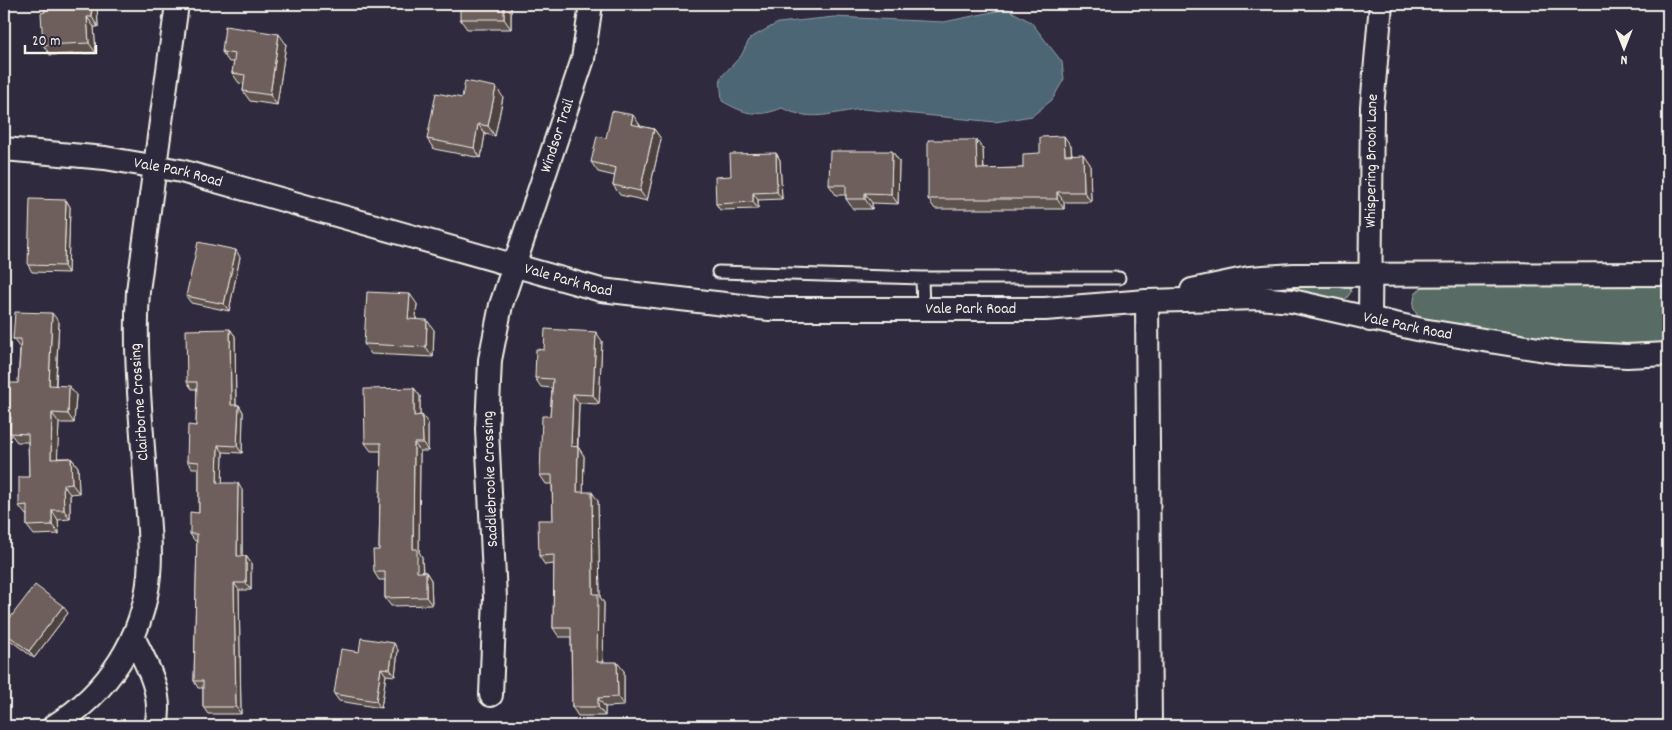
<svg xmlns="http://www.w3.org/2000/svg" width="1672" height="730" font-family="Dekko,sans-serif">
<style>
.green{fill:#596c65;stroke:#a6aea6}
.water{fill:#4d6676;stroke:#909ea4}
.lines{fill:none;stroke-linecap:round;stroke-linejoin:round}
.lane-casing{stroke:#f4f1e8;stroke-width:15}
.street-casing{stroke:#f4f1e8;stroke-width:26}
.lane{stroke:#2f2a3d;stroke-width:11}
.street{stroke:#2f2a3d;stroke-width:22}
.wall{fill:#5f524f;stroke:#f4f1e8}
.shaded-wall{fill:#4d4240;stroke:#f4f1e8}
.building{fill:#6e5f5c;stroke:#f4f1e8}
.labels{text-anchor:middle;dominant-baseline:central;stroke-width:5;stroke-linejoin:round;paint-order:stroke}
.street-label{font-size:16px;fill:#f4f1e8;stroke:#2f2a3d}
</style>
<rect width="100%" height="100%" fill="#2f2a3d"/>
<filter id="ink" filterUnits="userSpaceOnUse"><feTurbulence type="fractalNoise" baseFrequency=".02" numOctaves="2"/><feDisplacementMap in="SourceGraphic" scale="10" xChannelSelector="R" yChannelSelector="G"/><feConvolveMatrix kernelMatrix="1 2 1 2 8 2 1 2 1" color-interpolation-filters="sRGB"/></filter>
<g filter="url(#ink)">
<path class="green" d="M 1272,283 L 1349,285 L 1351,292 L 1346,299 L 1338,300 L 1305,293 L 1272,290 Z
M 1668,283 L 1668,346 L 1603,348 L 1419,319 L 1413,307 L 1415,294 L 1425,285 Z"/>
<path class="water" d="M 1007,9 L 1031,22 L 1062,62 L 1064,79 L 1052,100 L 1032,116 L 995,122 L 863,109 C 832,112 813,123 782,108 C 757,118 745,114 722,101 L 720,78 L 741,56 L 750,38 L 778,23 L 834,17 L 944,22 Z"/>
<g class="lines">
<defs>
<path id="lane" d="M 718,272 L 922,278 L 1119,278
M 922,278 L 923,309"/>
<g id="street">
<path id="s1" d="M 4,149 L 105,158 L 181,171 L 601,290 L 769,309 L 1045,309 L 1147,301 L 1259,298 L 1292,301 L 1422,330 L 1564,353 L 1627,356 L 1668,354"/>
<path d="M 1192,290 L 1249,278 L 1294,275 L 1668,274"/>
<path d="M 1147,301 L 1150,726"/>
<path id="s2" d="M 1370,320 L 1372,107 L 1381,4"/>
<path d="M 133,637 C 147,665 164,694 156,726"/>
<path id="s3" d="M 491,695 L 495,598 L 487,429 L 490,360 L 501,305 L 583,59 L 591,4"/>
<path d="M 54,726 C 108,692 143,639 149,575 C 152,542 147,509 145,476 C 141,415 134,353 138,291 L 177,4"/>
</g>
</defs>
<use href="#lane" class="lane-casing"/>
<use href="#street" class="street-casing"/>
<use href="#lane" class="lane"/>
<use href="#street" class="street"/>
</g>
<path class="wall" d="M 45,4 L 97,4 L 98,27 L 94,27 L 96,53 L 50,55 L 43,45 L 45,12 Z
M 511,4 L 511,29 L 467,29 L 460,19 Z
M 286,44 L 277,105 L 250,101 L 243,91 L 244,84 L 239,83 L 232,73 L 234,62 L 229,62 L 222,52 Z
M 503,97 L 495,136 L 485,134 L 481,158 L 434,149 L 427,139 L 462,98 Z
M 640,125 L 640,126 L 654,129 L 661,139 L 647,201 L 620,195 L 613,185 L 615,176 L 598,172 L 591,162 L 606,138 Z
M 976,140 L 983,149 L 984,169 L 1023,168 L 1040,153 L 1071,146 L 1072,154 L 1090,164 L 1091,202 L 1064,202 L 1064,209 L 935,209 L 928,199 Z
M 892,151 L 899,161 L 898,204 L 872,203 L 872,209 L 853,209 L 846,199 L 846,195 L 836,195 L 829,185 Z
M 776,153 L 780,160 L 782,199 L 758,200 L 758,209 L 720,210 L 716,204 L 731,176 Z
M 66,200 L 70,207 L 68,273 L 32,272 L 28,265 Z
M 240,257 L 229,311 L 191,303 L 186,296 Z
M 417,304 L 416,319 L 434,330 L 433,357 L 371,354 L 364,344 Z
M 59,322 L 56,385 L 76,395 L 74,423 L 59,423 L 57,458 L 71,458 L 78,467 L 79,493 L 70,494 L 70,519 L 58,520 L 59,534 L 34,535 L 27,526 L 27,515 L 26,515 L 19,506 L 29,477 L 28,442 L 17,442 L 10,433 L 10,426 L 4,417 L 18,383 L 20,348 L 13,339 Z
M 230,329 L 235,336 L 236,405 L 239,405 L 243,412 L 242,453 L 223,452 L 222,483 L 242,490 L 242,556 L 246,556 L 251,563 L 251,590 L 239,590 L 241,714 L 208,714 L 203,707 L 203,688 L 198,688 L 194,681 L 197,541 L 195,541 L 190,534 L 199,513 L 199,468 L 192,468 L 187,461 L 196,426 L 197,389 L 192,389 L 187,382 Z
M 602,341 L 599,404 L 579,403 L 578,447 L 584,456 L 583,492 L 598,501 L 600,597 L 604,603 L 603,662 L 624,671 L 624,706 L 605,707 L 605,716 L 578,716 L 572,707 L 571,637 L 559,637 L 553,628 L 554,564 L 545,565 L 539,556 L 553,520 L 552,484 L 546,484 L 540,475 L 550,416 L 552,388 L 541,387 L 535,378 L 544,350 Z
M 414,388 L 420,396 L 420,415 L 428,423 L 428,451 L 420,451 L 419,552 L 422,557 L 423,572 L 426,572 L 431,580 L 432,605 L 391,606 L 385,598 L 385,580 L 379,580 L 374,572 L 379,550 L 381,451 L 371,451 L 365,443 Z
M 68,613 L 34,658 L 6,637 L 4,634 L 4,626 Z
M 398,650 L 395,676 L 386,675 L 381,708 L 339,701 L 334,694 L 359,652 Z"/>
<path class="shaded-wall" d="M 91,4 L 97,4 L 98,27 L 92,17 Z
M 504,4 L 511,4 L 511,29 L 504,19 Z
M 87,17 L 94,27 L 96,53 L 89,43 Z
M 279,34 L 286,44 L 277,105 L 270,95 Z
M 496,87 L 503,97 L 495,136 L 488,126 Z
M 633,115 L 640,125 L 638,134 L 631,124 Z
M 478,124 L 485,134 L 481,158 L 474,148 Z
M 654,129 L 661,139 L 647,201 L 640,191 Z
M 1064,136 L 1071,146 L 1072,164 L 1065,155 Z
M 976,140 L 983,149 L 984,179 L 977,169 Z
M 892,151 L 899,161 L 898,204 L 891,194 Z
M 776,153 L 780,160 L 782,199 L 777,192 Z
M 1083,154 L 1090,164 L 1091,202 L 1084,192 Z
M 1057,192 L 1064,202 L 1064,209 L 1057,199 Z
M 753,193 L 758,200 L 758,209 L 753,202 Z
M 865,193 L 872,203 L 872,209 L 865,199 Z
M 66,200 L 70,207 L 68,273 L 64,266 Z
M 236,250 L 240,257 L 229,311 L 224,304 Z
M 410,294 L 417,304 L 415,329 L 408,319 Z
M 52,313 L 59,322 L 55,394 L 49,385 Z
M 427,320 L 434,330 L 433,357 L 426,347 Z
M 230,329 L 235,336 L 236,412 L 231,405 Z
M 596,332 L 602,341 L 599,404 L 593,395 Z
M 69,386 L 76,395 L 74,423 L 68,414 Z
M 414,388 L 420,396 L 420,424 L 414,416 Z
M 573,394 L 579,403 L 577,455 L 571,446 Z
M 239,405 L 243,412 L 242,453 L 237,446 Z
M 52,413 L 59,423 L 57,468 L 51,459 Z
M 422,415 L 428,423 L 428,451 L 423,443 Z
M 414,443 L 420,451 L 419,552 L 422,557 L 423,580 L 417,572 L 413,549 Z
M 218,445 L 223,452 L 222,490 L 217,483 Z
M 578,447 L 584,456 L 583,501 L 577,492 Z
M 71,458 L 78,467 L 79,493 L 72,484 Z
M 238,483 L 242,490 L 242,563 L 237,556 Z
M 63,485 L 70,494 L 70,519 L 64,510 Z
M 592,492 L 598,501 L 600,597 L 604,603 L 603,671 L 597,662 L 593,594 Z
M 52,510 L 58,520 L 59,534 L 52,525 Z
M 246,556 L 251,563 L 251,590 L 246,583 Z
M 426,572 L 431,580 L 432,605 L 426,597 Z
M 234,583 L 239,590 L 241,714 L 236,707 Z
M 63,606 L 68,613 L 34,658 L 29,651 Z
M 394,643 L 398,650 L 395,676 L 390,669 Z
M 617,662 L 624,671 L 624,706 L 618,697 Z
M 381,668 L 386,675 L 381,708 L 376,701 Z
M 598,698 L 605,707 L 605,716 L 598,707 Z"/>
<path class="building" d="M 45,4 L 91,4 L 92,17 L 87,17 L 89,43 L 43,45 L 41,13 L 45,12 Z
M 460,4 L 504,4 L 504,19 L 460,19 Z
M 225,26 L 279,34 L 270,95 L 243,91 L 245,75 L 232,73 L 235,54 L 222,52 Z
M 465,81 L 496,87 L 488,126 L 478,124 L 474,148 L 427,139 L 436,93 L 462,98 Z
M 612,111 L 633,115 L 631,124 L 654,129 L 640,191 L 613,185 L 616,168 L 591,162 L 597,136 L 606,138 Z
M 1064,136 L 1065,155 L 1083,154 L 1084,192 L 1057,192 L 1057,199 L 928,199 L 928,140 L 976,140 L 977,169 L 1023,168 L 1023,154 L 1040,153 L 1040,137 Z
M 830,151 L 892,151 L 891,194 L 865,193 L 865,199 L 846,199 L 846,185 L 829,185 Z
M 776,153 L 777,192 L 753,193 L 753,202 L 716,204 L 715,177 L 731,176 L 730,154 Z
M 30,199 L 66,200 L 64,266 L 28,265 Z
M 198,242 L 236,250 L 224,304 L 186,296 Z
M 367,292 L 410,294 L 408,319 L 427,320 L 426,347 L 364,344 Z
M 15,312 L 52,313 L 49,385 L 69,386 L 68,414 L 52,413 L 51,459 L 71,458 L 72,484 L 63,485 L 64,510 L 52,510 L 52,525 L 27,526 L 27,505 L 19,506 L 19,477 L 29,477 L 28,434 L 10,433 L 11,417 L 4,417 L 6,383 L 18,383 L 21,339 L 13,339 Z
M 230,329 L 231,405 L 239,405 L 237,446 L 218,445 L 217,483 L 238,483 L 237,556 L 246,556 L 246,583 L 234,583 L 236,707 L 203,707 L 203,681 L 194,681 L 197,534 L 190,534 L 190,512 L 199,513 L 199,462 L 187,461 L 188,425 L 196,426 L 197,382 L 187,382 L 186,330 Z
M 545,329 L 596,332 L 593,395 L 573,394 L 571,446 L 578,447 L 577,492 L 592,492 L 593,594 L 598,594 L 597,662 L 617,662 L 618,697 L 598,698 L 598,707 L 572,707 L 571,628 L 553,628 L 554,555 L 539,556 L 538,520 L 553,520 L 552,475 L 540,475 L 542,416 L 550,416 L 553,379 L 535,378 L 536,349 L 544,350 Z
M 414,388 L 414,416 L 422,415 L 423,443 L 414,443 L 413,549 L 417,549 L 417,572 L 426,572 L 426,597 L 385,598 L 385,572 L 374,572 L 373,550 L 379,550 L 381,443 L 365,443 L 364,389 Z
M 35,585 L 63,606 L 29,651 L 4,632 L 4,626 Z
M 361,638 L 394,643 L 390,669 L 381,668 L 376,701 L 334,694 L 341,649 L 359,652 Z"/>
</g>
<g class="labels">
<g class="street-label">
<text stroke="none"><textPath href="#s3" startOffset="570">Windsor Trail</textPath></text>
<text stroke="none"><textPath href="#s2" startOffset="159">Whispering Brook Lane</textPath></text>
<text stroke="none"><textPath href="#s1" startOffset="176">Vale Park Road</textPath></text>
<text stroke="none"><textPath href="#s1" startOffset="581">Vale Park Road</textPath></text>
<text stroke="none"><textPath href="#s1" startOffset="986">Vale Park Road</textPath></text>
<text stroke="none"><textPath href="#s1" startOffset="1426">Vale Park Road</textPath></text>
<text transform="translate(140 402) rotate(-94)">Clairborne Crossing</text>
<text transform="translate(491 479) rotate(-92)">Saddlebrooke Crossing</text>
</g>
</g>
<rect width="1672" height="730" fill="none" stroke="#2f2a3d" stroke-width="20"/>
<rect x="10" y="10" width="1652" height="710" fill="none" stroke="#f4f1e8" stroke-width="2" filter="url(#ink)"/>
<g transform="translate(1624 48) rotate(180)" stroke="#2f2a3d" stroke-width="4" paint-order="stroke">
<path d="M0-4L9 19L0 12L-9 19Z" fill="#f4f1e8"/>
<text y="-8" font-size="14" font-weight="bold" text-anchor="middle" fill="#f4f1e8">N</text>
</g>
<path d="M25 45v8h71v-8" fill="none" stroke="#f4f1e8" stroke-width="2.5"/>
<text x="32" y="45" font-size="15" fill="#f4f1e8" stroke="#2f2a3d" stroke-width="4" paint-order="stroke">20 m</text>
</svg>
